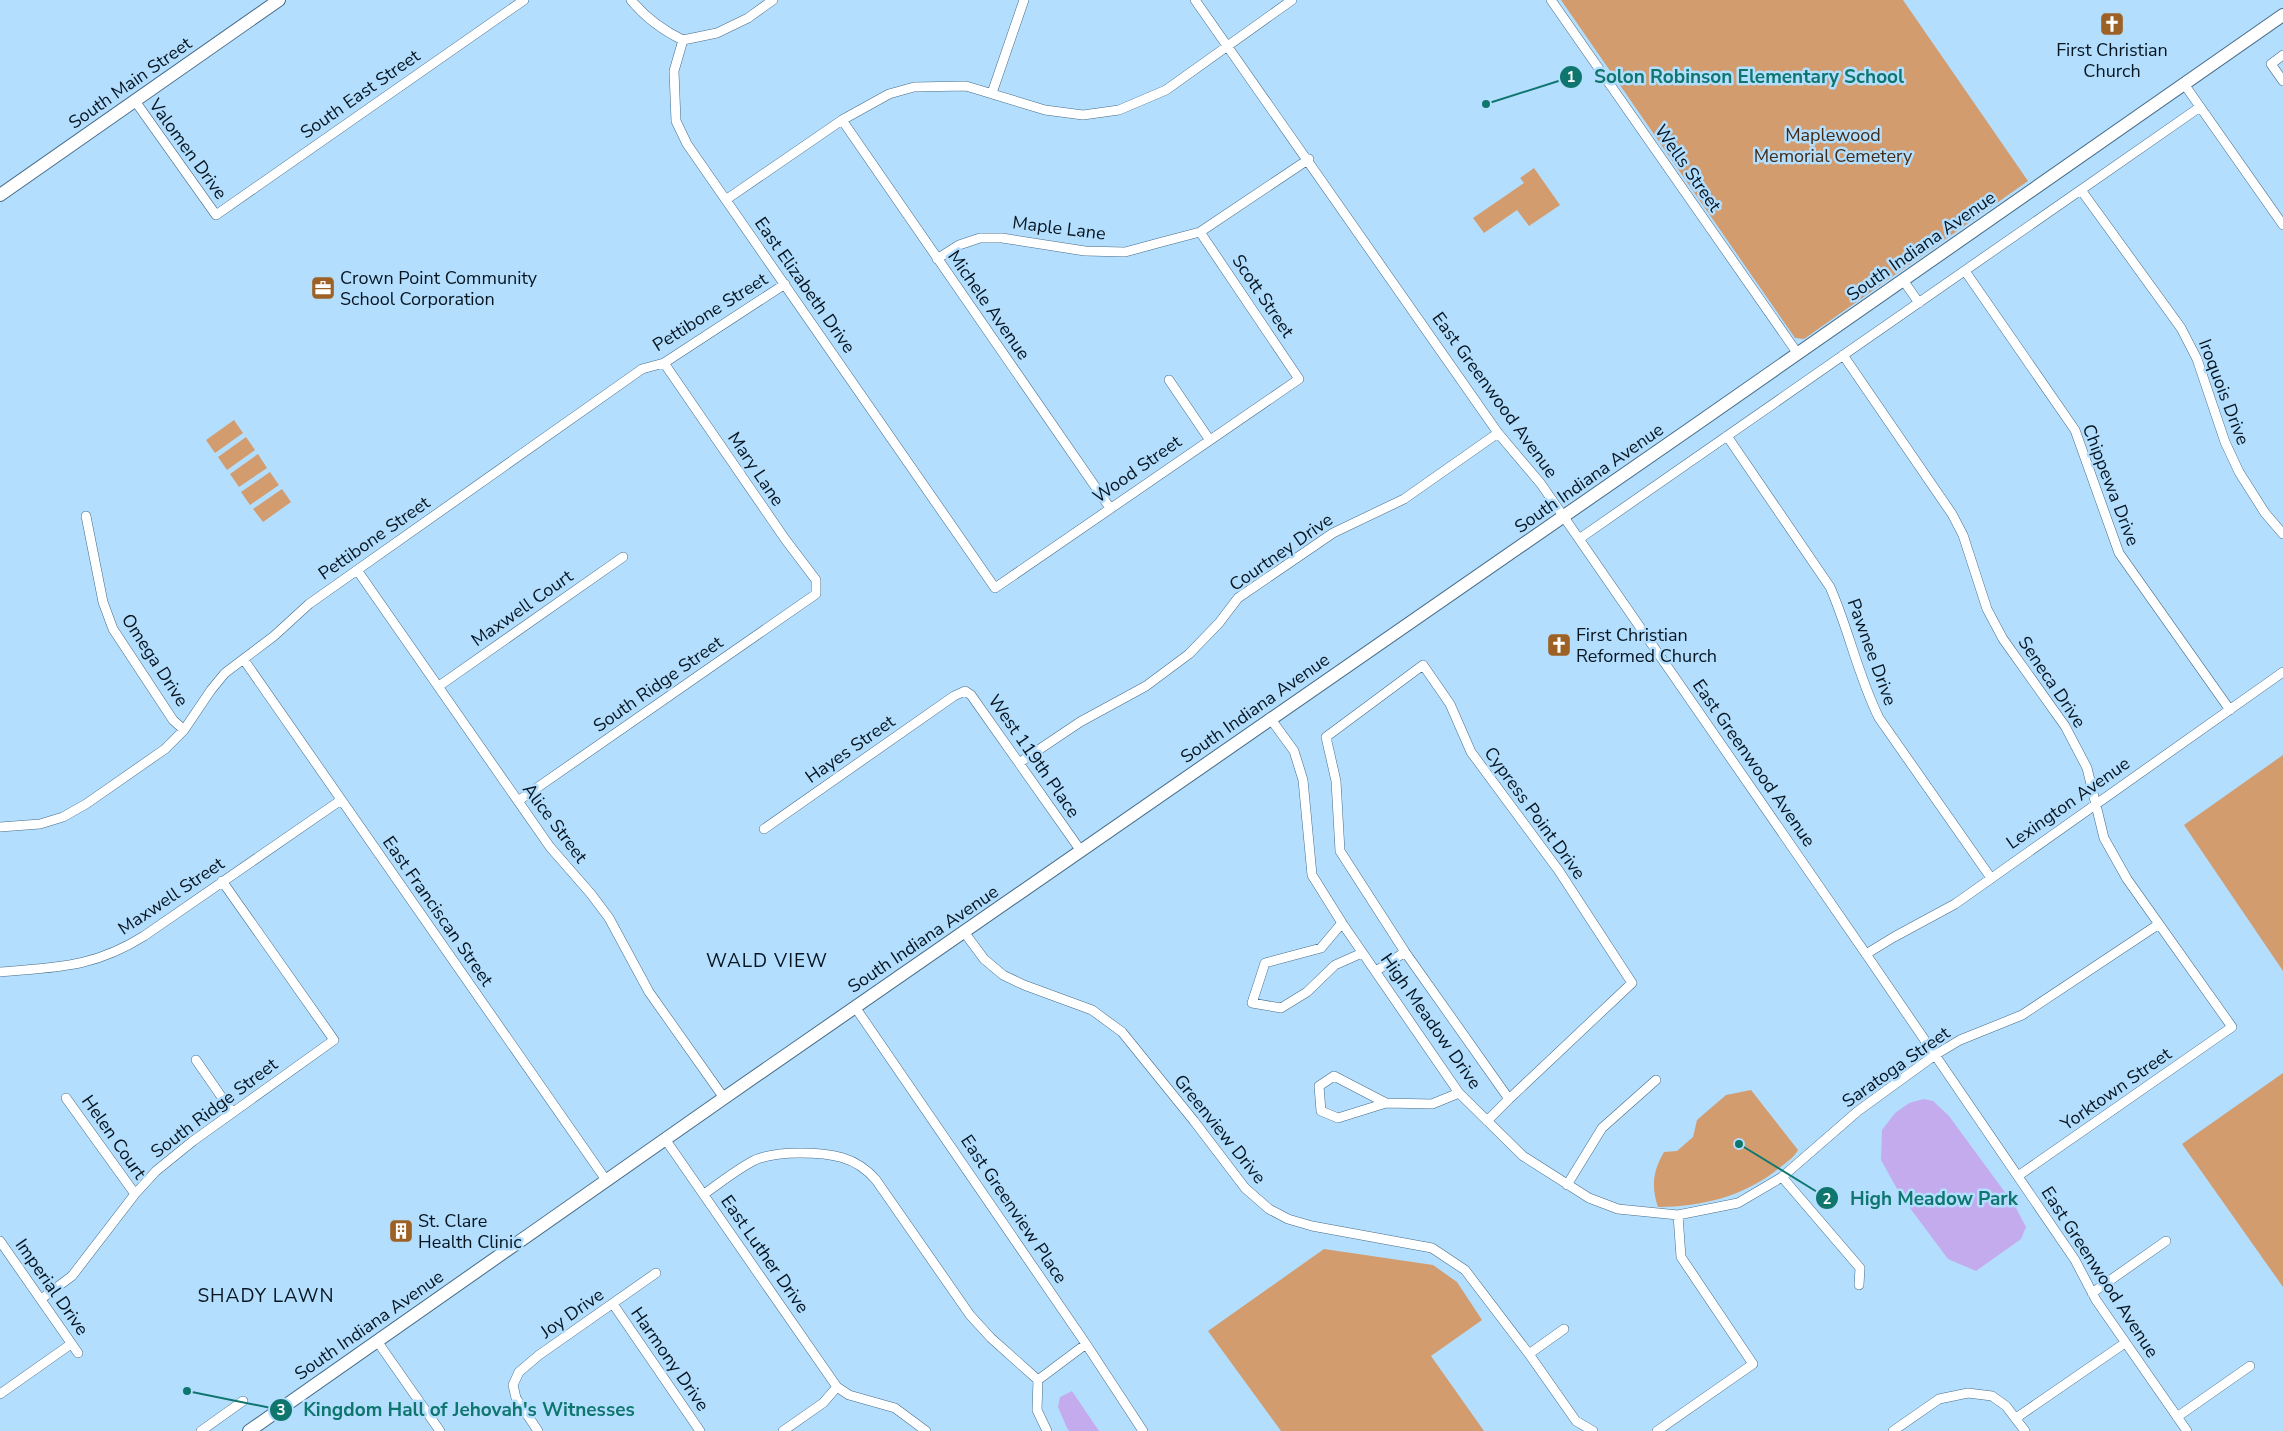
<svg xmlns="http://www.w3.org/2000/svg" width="2283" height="1431" font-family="'Nunito Sans',sans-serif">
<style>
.green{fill:#d29c6f}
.water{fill:#c4abee}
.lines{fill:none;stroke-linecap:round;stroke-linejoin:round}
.street-casing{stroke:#456c88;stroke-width:10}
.secondary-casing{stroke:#456c88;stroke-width:14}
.street{stroke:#fff;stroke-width:9}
.secondary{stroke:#fff;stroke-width:12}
.labels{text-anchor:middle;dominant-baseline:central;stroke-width:5;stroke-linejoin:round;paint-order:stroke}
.poi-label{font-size:18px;fill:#061520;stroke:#b4defe;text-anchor:start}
.street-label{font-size:18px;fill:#061520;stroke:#b4defe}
.park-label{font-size:18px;fill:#422a14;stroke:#b4defe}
.neighbourhood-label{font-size:19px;letter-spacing:1px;fill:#061520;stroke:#b4defe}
.leader{fill:none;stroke:#0f766e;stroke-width:2}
.callout-dot{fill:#0f766e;stroke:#b4defe;stroke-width:2}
.mark-label{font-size:15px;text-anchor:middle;font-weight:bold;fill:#fff}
.callout-label{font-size:19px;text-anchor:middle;font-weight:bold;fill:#0f766e;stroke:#b4defe;stroke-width:5;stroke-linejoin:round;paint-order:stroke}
</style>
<rect width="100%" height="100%" fill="#b4defe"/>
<path class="green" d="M 1561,0 L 1903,0 L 2028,181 L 1804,339 L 1795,338 Z
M 1534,168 L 1560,205 L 1529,226 L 1517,210 L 1484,233 L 1473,218 L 1524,183 L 1520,178 Z
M 234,420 L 243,433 L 215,453 L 206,440 Z
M 246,437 L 255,450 L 227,470 L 218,457 Z
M 258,454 L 267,468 L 239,487 L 230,474 Z
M 270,472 L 279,485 L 250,505 L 241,492 Z
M 282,489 L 291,502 L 263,522 L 253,509 Z
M 2283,755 L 2283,971 L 2184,825 Z
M 2283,1073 L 2283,1287 L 2182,1144 Z
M 1751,1090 L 1798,1150 C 1794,1158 1785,1163 1778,1169 C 1744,1196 1702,1207 1658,1207 C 1651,1186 1653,1171 1664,1152 L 1677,1151 L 1693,1137 L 1697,1120 L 1726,1095 Z
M 1324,1249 L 1433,1265 L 1457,1282 L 1482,1320 L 1431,1356 L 1484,1431 L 1281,1431 L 1208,1331 Z"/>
<path class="water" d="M 1924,1099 L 1933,1101 L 1949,1116 L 2015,1206 L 2026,1227 L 2021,1239 L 1976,1271 L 1948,1259 L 1901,1196 L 1881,1160 L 1882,1130 L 1895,1113 L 1909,1103 Z
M 1072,1391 L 1099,1431 L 1069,1431 L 1067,1428 L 1058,1407 L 1060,1397 Z"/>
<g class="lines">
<defs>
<path id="street" d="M 631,0 C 646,18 662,30 683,40
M 1195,0 L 1498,433 L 1541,484 L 1866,954 L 2075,1260 L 2096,1300 L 2187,1431
M 1551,0 L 1798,354
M 683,40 L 674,71 L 676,121 L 687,144 L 995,588 L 1299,379 L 1200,232
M 683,40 L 717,33 L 748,18 L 773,0
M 2283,55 L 2271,64 L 2283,81
M 2184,84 L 2283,225
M 992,93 L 1024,0
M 135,101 L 216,215 L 524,0
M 842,120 L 1110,508
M 2081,190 L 2181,328 L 2197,359 L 2225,442 L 2239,472 L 2265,513 L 2283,534
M 727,199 L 842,120 L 889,94 L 914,87 L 966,86 L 1045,110 L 1083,115 L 1119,110 L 1166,90 L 1292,0
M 937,259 L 959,245 L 980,238 L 1002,238 L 1085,251 L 1125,252 L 1162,242 L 1200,232 L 1309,159
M 1965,271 L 2075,430 L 2119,553 L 2230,710
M 1903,280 L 1919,303
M 1843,355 L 1952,514 L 1963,535 L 1987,609 L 2003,639 L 2065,726 L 2087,768 L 2104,838 L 2127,879 L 2232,1027 L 2018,1176
M 1169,380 L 1209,439
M 1727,436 L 1830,587 C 1849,630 1858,676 1879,718 L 1991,878
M 86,516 L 103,602 L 113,629 L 173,720 L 184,730
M 1579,539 L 2200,107
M 357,570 L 550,847 L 591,894 L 609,918 L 649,992 L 724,1098
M 244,660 L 606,1180
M 1423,665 L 1450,704 L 1471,752 L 1559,871 L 1632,983 L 1509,1099 L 1405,952 L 1340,851 L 1336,781 L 1326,737 Z
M 439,686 L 623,557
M 1270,718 L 1294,751 L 1303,780 L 1312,875 L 1342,923 L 1459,1093 L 1523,1156 L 1589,1198 L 1618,1209 L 1678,1215 L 1738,1203 L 1782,1177 L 1858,1111 L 1935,1055 L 1960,1040 L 2022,1015 L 2159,924
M 1019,763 L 1080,722 L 1146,686 L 1189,654 L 1219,623 L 1238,598 L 1333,533 L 1404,499 L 1498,433
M 518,801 L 816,594 L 816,580 L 785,539 L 664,363
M 0,827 L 40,824 L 63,817 L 86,804 L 165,749 L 184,730 L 211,690 L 225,673 L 274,636 L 309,604 L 642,369 L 664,363 L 785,284
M 764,829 L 954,696 L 965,691 L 971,695 L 1081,851
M 1342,923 L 1321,948 L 1265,963 L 1252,1003 L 1281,1008 L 1307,992 L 1335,965 L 1362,953
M 964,932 L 984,959 L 1003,975 L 1024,985 L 1092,1010 L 1122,1032 L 1194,1121 L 1245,1188 L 1269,1209 L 1288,1219 L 1312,1226 L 1432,1248 L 1465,1270 L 1529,1354 L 1576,1421 L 1593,1431
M 1866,954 L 1894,937 L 1955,904 L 2283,672
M 1376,971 L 1405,952
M 0,972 C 57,967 93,968 144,936 L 341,800
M 855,1007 L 1086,1344 L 1143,1431
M 196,1060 L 232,1112
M 66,1098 L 135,1194
M 1386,1103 L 1338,1118 L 1321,1111 L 1319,1086 L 1334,1076 L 1386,1103 L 1432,1104 L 1459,1093
M 1487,1121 L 1509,1099
M 665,1139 L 837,1387 L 849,1395 L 895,1408 L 926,1431
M 1782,1177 L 1860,1268 L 1859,1285
M 1567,1185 L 1602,1128 L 1656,1080
M 704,1194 C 720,1183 737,1169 755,1160 C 769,1154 784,1153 800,1153 C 830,1153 856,1156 876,1180 L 970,1315 L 991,1338 L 1038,1380 L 1086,1344
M 0,1241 L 78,1353
M 2092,1293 L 2166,1241
M 41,1299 L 72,1276 L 135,1194 L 156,1171 L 193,1141 L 334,1040 L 222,881
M 613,1304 L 700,1431
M 377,1341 L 440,1431
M 1529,1354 L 1564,1329
M 1038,1380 L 1037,1410 L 1047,1431
M 0,1394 L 71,1344
M 2177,1417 L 2250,1366
M 2016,1418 L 2125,1343
M 201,1431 L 243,1401
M 538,1431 L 516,1398 L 513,1385 L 519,1372 L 539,1355 L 656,1273
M 783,1431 L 823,1403 L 837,1387
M 1657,1431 L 1753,1364 L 1681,1257 L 1678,1215
M 1893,1431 L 1939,1399 L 1968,1393 L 1992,1396 L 2006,1406 L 2025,1431"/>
<path id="secondary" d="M 0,195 L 279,0
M 249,1431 L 724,1098 L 1691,428 L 2283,15"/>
</defs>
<use href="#street" class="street-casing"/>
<use href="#secondary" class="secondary-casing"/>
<use href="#street" class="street"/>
<use href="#secondary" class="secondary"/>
</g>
<defs>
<symbol id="church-square" viewBox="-11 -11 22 22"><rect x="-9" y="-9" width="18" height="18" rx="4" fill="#9e6125" stroke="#b4defe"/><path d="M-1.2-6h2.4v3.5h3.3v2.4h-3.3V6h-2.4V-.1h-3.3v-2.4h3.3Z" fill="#fff"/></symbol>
<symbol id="office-square" viewBox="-11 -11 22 22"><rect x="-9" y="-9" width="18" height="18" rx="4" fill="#9e6125" stroke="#b4defe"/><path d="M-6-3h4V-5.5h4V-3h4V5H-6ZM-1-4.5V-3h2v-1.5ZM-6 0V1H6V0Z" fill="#fff"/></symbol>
<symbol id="building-square" viewBox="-11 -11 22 22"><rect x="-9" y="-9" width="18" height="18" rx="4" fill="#9e6125" stroke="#b4defe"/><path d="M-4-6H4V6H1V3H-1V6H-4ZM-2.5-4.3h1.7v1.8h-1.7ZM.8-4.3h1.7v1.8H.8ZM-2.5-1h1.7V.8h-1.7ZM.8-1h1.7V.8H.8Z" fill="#fff"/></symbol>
</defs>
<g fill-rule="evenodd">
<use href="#church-square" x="2098" y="10" width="28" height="28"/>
<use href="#office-square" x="309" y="274" width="28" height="28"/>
<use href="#church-square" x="1545" y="631" width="28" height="28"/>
<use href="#building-square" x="387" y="1217" width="28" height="28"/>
</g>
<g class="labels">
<g class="poi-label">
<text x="2112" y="50" text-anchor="middle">First Christian<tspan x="2112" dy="21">Church</tspan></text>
<text x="340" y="278">Crown Point Community<tspan x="340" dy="21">School Corporation</tspan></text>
<text x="1576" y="635">First Christian<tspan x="1576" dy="21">Reformed Church</tspan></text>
<text x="418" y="1221">St. Clare<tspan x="418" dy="21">Health Clinic</tspan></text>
</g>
<g class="street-label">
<text transform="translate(130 83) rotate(-35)">South Main Street</text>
<text transform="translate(360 94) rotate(-35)">South East Street</text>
<text transform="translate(188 149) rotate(54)">Valomen Drive</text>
<text transform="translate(1688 168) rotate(55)">Wells Street</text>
<text transform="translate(1059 228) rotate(7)">Maple Lane</text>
<text transform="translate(1921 246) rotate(-35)">South Indiana Avenue</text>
<text transform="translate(805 285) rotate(55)">East Elizabeth Drive</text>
<text transform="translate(1263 296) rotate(56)">Scott Street</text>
<text transform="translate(989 305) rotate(55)">Michele Avenue</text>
<text transform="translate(710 312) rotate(-32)">Pettibone Street</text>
<text transform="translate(2224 392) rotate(69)">Iroquois Drive</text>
<text transform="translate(1495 395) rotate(54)">East Greenwood Avenue</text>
<text transform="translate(756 469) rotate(56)">Mary Lane</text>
<text transform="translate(1137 469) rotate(-35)">Wood Street</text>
<text transform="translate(1589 478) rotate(-35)">South Indiana Avenue</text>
<text transform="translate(2111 485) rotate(69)">Chippewa Drive</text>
<text transform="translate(374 538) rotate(-35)">Pettibone Street</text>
<text transform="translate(1281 552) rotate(-35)">Courtney Drive</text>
<text transform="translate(522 608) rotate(-35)">Maxwell Court</text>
<text transform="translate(1872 652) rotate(70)">Pawnee Drive</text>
<text transform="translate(155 660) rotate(57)">Omega Drive</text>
<text transform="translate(2052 682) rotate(56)">Seneca Drive</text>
<text transform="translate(658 684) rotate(-35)">South Ridge Street</text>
<text transform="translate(1255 708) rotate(-35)">South Indiana Avenue</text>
<text transform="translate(850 749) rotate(-35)">Hayes Street</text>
<text transform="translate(1034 756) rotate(55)">West 119th Place</text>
<text transform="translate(1754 763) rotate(55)">East Greenwood Avenue</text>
<text transform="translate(2068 803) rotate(-35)">Lexington Avenue</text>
<text transform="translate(1535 813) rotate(54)">Cypress Point Drive</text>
<text transform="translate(555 823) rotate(53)">Alice Street</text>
<text transform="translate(171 896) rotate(-34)">Maxwell Street</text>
<text transform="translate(438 911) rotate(55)">East Franciscan Street</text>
<text transform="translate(923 939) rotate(-34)">South Indiana Avenue</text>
<text transform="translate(1431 1021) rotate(55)">High Meadow Drive</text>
<text transform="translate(1896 1067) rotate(-35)">Saratoga Street</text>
<text transform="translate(2116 1089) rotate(-35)">Yorktown Street</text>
<text transform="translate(214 1108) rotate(-37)">South Ridge Street</text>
<text transform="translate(1220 1129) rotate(51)">Greenview Drive</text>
<text transform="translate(114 1137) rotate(55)">Helen Court</text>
<text transform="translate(1014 1209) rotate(56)">East Greenview Place</text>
<text transform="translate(765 1254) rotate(55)">East Luther Drive</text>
<text transform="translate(2100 1272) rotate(57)">East Greenwood Avenue</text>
<text transform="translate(52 1287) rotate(55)">Imperial Drive</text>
<text transform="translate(572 1313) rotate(-35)">Joy Drive</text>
<text transform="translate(369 1325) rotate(-35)">South Indiana Avenue</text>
<text transform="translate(670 1359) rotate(55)">Harmony Drive</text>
</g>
<g class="park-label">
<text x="1833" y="135">Maplewood<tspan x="1833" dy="21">Memorial Cemetery</tspan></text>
</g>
<g class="neighbourhood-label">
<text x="767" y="961">WALD VIEW</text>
<text x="266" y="1296">SHADY LAWN</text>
</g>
</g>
<path class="leader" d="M1486 104L1571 77M1739 1144L1827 1198M187 1391L281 1410"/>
<g class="callout-dot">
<circle cx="1486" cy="104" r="5"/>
<circle cx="1739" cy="1144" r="5"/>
<circle cx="187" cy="1391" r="5"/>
<circle cx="1571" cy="77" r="12"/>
<circle cx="1827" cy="1198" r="12"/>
<circle cx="281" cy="1410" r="12"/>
</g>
<g class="mark-label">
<text x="1571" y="82">1</text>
<text x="1827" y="1204">2</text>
<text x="281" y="1415">3</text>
</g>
<g class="callout-label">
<text x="1749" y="83">Solon Robinson Elementary School</text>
<text x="1934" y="1205">High Meadow Park</text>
<text x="469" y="1416">Kingdom Hall of Jehovah's Witnesses</text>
</g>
</svg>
